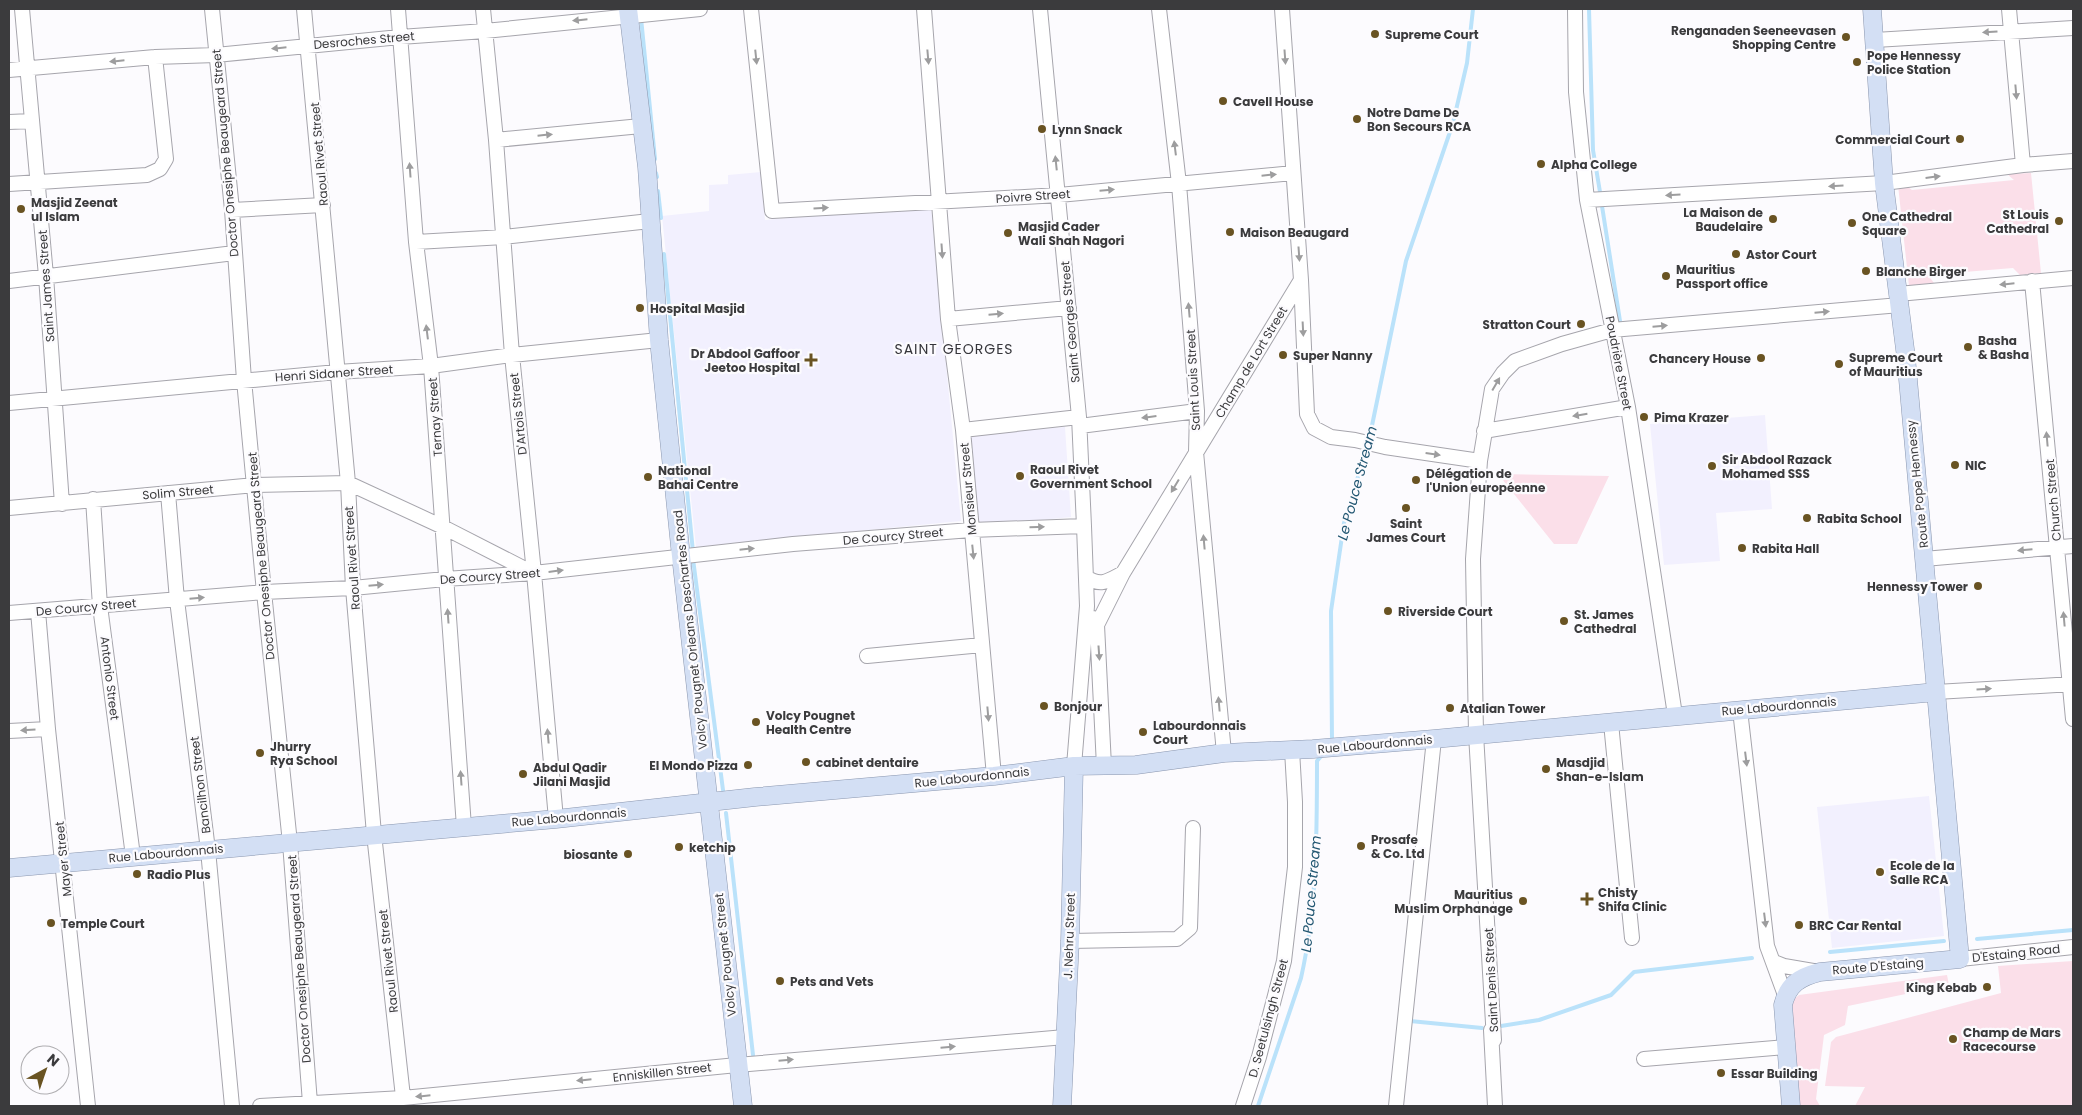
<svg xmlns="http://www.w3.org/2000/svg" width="2082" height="1115" font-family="Poppins,sans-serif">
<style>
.built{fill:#f2f0fe}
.green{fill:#fbdfe9}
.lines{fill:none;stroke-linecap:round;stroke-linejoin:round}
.stream{stroke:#bae2fa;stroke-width:4}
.minor-casing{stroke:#a6a5ac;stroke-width:16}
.major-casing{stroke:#8b97af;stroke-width:19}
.minor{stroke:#fff;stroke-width:14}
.major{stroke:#d3dff4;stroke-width:18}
.oneway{fill:#9d9d9e}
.poi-dot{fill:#695322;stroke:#fcfbfe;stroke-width:2}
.labels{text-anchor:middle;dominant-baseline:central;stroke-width:4.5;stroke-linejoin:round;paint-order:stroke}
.poi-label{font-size:12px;font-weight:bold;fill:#3b3b3d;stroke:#fcfbfe;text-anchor:start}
.street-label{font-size:12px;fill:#3b3b3d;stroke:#fcfbfe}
.neighbourhood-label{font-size:14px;letter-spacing:1px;fill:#36363b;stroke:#fcfbfe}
.water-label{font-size:14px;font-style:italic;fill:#225772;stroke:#fcfbfe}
</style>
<rect width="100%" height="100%" fill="#fcfbfe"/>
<path class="built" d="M 761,172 L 765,220 L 931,206 L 961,521 L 696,547 L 662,216 L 709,211 L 709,185 L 728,184 L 728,175 Z
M 1765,415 L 1772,509 L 1716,513 L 1720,561 L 1664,565 L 1650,424 Z
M 1065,427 L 1071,517 L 974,527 L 967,435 Z
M 1929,796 L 1944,936 L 1832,948 L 1817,807 Z"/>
<path class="green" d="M 2031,173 L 2041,273 L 2020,275 L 2013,268 L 1928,275 L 1934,283 L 1909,286 L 1898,185 L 1905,185 L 1912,190 L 2014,180 L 2007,174 Z
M 1498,474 L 1609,476 L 1577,544 L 1554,544 Z
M 2073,961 L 2073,1106 L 1855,1106 L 1865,1087 L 1825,1086 L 1831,1042 L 1836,1037 L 2001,993 L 1998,966 Z
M 1947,975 L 1949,985 L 1848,1006 L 1845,1025 L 1824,1035 L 1816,1099 L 1820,1106 L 1800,1106 L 1788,1015 L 1793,1000 L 1799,995 Z"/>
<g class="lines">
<path class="stream" d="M 1589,9 L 1593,150 L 1600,192
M 641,18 L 655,159
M 656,173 L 657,177
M 658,191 L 661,218
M 1602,206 L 1620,321
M 664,254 L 693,552
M 1369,440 L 1406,261 L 1453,123 L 1467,63 L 1473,9
M 693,559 L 723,790
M 1332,743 L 1331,611 L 1344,523 L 1367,447
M 726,813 L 753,1055
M 1977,939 L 2073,930
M 1830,952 L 1944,941
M 1410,1021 L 1482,1028
M 1501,1026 L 1539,1020 L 1611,995 L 1634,972 L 1752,958
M 1258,1106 L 1301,978 C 1317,907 1317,834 1317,761 L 1323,754"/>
<defs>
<path id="minor" d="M 22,9 L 46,276 L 62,504
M 212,9 L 232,210 L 244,380 L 264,592 L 290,843 L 310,1103
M 304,9 L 348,483 L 353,588 L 374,834 L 404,1106
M 398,9 L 416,242 L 431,366 L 464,827
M 483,9 L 496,140 L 512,355 L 534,573 L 556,819
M 751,9 L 772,211 L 1059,195 L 1293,173
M 924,9 L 948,319 L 963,430 L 994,776
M 1040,9 L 1079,417 L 1084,526 L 1087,606 L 1074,766
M 1159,9 L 1179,184 L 1197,411 L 1196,452 L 1224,753
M 1282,9 L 1301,280 L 1307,414 L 1314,428 L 1331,437 L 1355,440 L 1385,447 L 1480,461
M 1575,9 L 1576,92 L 1587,200 L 1628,407 L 1675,715
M 2009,9 L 2023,165
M 1875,40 L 2073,28
M 9,70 L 155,57 L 216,55 L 400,37 L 485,31 L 700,9
M 9,122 L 32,121
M 496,140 L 641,126
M 9,184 L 147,175 L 160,169 L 166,159 L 155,57
M 1587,200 L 1884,183 L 2023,165 L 2073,161
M 232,210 L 323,205
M 416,242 L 504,237 L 650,221
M 9,281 L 234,253
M 2032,281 L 2073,719
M 1898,294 L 2073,278
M 948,319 L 1069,308
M 9,403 L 337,372 L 431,366 L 512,355 L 659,340
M 1080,426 L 1197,411
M 963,430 L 1079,417
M 1484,431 L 1628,407
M 168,493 L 177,600 L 208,850 L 232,1106
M 93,499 L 100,606 L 133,856
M 9,508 L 255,485 L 348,483 L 443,527 L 533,573
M 1924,559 L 2073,546
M 1086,577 C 1101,587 1108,581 1123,573
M 38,611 L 48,729 L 88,1106
M 9,613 L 264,592 L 353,588 L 445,579 L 534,573 L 793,544 L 971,530 L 1084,526
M 1093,618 L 1097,625 L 1104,766
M 1097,625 L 1123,573 L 1301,280
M 867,656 L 982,645
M 1936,692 L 2073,684
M 1740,710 L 1767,946 L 1785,995
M 1611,723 L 1632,938
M 9,731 L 48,729
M 1070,941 L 1177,939 L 1190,928 L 1193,828
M 1960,959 L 2073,947
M 1774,962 L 1784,966 L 1819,972
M 1491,1030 L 1495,1106
M 1494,1040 L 1476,734 L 1473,559 L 1480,461 L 1492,389 L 1503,373 L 1515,361 L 1562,344 L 1612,330 L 1900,305
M 1644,1059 L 1787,1047
M 260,1106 L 403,1098 L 737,1065 L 1065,1037
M 1243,1106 L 1259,1057 L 1284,961 L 1295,867 L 1295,802 L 1292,750
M 1396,1106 L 1434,739"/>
<path id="major" d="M 628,9 L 647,167 L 659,340 L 681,556 L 743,1106
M 9,868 L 556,819 L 755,797 L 994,776 L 1074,766 L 1136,765 L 1224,753 L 1313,749 L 1434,739 L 1936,692
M 1062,1106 L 1070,941 L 1074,766
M 1791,1106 L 1783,1005 C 1788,984 1800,977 1820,972 L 1960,959 L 1906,357 L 1884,183 L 1872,9"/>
</defs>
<use href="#minor" class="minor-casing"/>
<use href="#major" class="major-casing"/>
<use href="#minor" class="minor"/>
<use href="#major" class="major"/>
</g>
<defs><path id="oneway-solid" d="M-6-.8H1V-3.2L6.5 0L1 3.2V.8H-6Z" transform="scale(1.25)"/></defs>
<g class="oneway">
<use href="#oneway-solid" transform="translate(580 20) rotate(174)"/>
<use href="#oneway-solid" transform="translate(1990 32) rotate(176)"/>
<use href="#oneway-solid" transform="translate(279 48) rotate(174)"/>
<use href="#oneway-solid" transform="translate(756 57) rotate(84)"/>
<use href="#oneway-solid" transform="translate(928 57) rotate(85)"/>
<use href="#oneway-solid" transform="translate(1285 57) rotate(86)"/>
<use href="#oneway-solid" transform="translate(117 61) rotate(174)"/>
<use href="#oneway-solid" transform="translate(2016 92) rotate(85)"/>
<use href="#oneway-solid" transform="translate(545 135) rotate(-6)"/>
<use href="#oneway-solid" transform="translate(1175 148) rotate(-97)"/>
<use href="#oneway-solid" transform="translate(1056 163) rotate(-96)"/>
<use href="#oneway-solid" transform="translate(410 170) rotate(-94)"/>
<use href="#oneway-solid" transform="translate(1269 175) rotate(-6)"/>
<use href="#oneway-solid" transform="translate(1933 177) rotate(-7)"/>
<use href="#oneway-solid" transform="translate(1836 186) rotate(177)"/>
<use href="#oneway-solid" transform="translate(1107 190) rotate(-5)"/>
<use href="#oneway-solid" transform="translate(1673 195) rotate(177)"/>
<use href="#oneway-solid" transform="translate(821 208) rotate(-3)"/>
<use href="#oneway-solid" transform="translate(942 251) rotate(86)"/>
<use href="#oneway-solid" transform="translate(1299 254) rotate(86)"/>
<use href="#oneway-solid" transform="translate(2007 284) rotate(174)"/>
<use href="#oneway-solid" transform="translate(1189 310) rotate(-95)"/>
<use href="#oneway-solid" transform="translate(1822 312) rotate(-5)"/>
<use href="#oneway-solid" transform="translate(996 314) rotate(-5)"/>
<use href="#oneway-solid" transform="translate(1660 326) rotate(-5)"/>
<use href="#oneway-solid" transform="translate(1303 329) rotate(87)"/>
<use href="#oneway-solid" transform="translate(427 332) rotate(-97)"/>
<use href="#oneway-solid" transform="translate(1496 384) rotate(-60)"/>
<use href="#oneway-solid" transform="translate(1580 415) rotate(171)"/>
<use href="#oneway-solid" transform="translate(1149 417) rotate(173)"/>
<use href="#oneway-solid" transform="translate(2047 439) rotate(-95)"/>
<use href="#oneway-solid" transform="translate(1433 454) rotate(8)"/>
<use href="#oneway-solid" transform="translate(1175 486) rotate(121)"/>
<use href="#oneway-solid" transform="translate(1037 527) rotate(-2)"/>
<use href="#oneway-solid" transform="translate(1204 542) rotate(-95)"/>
<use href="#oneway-solid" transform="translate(747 549) rotate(-6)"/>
<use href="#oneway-solid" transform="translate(2025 550) rotate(175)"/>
<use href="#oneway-solid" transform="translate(973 552) rotate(84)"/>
<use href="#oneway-solid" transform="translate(556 571) rotate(-7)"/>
<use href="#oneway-solid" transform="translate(376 585) rotate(-5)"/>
<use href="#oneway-solid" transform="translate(197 598) rotate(-5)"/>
<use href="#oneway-solid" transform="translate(448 616) rotate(-94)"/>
<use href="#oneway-solid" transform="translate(2064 619) rotate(-95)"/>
<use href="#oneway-solid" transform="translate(1099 653) rotate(86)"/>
<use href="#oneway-solid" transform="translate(1984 689) rotate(-3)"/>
<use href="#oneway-solid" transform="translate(1219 704) rotate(-95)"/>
<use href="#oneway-solid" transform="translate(988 714) rotate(85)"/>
<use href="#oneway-solid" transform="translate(28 730) rotate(177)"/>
<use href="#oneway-solid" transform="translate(548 736) rotate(-95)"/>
<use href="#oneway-solid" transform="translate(1746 759) rotate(83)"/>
<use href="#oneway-solid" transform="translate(461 778) rotate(-94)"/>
<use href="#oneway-solid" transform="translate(1765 920) rotate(83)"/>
<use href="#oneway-solid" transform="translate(948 1047) rotate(-5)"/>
<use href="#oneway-solid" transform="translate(786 1060) rotate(-5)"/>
<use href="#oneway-solid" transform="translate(584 1080) rotate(174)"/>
<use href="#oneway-solid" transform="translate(423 1096) rotate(174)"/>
</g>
<g class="poi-dot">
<circle cx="1375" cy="34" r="5"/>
<circle cx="1846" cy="37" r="5"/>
<circle cx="1857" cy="62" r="5"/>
<circle cx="1223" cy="101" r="5"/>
<circle cx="1357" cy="119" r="5"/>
<circle cx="1042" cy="129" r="5"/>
<circle cx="1960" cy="139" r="5"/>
<circle cx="1541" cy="164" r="5"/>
<circle cx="21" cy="209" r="5"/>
<circle cx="1773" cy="219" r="5"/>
<circle cx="2059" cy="221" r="5"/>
<circle cx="1852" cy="223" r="5"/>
<circle cx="1230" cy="232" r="5"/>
<circle cx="1008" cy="233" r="5"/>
<circle cx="1736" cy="254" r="5"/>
<circle cx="1866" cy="271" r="5"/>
<circle cx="1666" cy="276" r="5"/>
<circle cx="640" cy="308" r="5"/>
<circle cx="1581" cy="324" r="5"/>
<circle cx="1968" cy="347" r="5"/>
<circle cx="1283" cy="355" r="5"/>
<circle cx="1761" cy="358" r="5"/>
<path d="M808.5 352.5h5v5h5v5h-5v5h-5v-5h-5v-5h5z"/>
<circle cx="1839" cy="364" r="5"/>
<circle cx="1644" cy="417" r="5"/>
<circle cx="1955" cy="465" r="5"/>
<circle cx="1712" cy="466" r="5"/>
<circle cx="1020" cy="476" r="5"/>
<circle cx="648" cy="477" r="5"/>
<circle cx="1416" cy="480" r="5"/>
<circle cx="1406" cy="508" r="5"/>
<circle cx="1807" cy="518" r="5"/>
<circle cx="1742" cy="548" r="5"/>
<circle cx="1978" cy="586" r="5"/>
<circle cx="1388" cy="611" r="5"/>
<circle cx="1564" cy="621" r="5"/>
<circle cx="1044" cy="706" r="5"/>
<circle cx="1450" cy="708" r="5"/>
<circle cx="756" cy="722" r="5"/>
<circle cx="1143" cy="732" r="5"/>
<circle cx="260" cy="753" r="5"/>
<circle cx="806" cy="762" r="5"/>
<circle cx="748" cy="765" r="5"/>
<circle cx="1546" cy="769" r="5"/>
<circle cx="523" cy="774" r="5"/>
<circle cx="1361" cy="846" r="5"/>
<circle cx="679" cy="847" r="5"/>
<circle cx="628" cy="854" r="5"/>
<circle cx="1880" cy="872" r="5"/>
<circle cx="137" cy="874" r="5"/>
<path d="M1584.5 891.5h5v5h5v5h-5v5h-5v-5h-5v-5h5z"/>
<circle cx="1523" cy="901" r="5"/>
<circle cx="51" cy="923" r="5"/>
<circle cx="1799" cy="925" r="5"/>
<circle cx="780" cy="981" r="5"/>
<circle cx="1987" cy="987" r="5"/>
<circle cx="1953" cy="1039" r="5"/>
<circle cx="1721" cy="1073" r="5"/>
</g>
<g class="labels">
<g class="poi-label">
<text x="1836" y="30" text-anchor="end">Renganaden Seeneevasen<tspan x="1836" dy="14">Shopping Centre</tspan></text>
<text x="1385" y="34">Supreme Court</text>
<text x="1867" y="55">Pope Hennessy<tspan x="1867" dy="14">Police Station</tspan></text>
<text x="1233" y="101">Cavell House</text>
<text x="1367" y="112">Notre Dame De<tspan x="1367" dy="14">Bon Secours RCA</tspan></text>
<text x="1052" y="129">Lynn Snack</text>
<text x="1950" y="139" text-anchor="end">Commercial Court</text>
<text x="1551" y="164">Alpha College</text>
<text x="31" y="202">Masjid Zeenat<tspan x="31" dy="14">ul Islam</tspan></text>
<text x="1763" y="212" text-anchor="end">La Maison de<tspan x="1763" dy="14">Baudelaire</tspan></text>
<text x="2049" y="214" text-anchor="end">St Louis<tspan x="2049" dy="14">Cathedral</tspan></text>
<text x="1862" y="216">One Cathedral<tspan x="1862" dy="14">Square</tspan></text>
<text x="1018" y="226">Masjid Cader<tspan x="1018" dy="14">Wali Shah Nagori</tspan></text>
<text x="1240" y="232">Maison Beaugard</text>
<text x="1746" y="254">Astor Court</text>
<text x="1676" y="269">Mauritius<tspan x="1676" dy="14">Passport office</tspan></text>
<text x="1876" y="271">Blanche Birger</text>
<text x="650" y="308">Hospital Masjid</text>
<text x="1571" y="324" text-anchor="end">Stratton Court</text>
<text x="1978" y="340">Basha<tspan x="1978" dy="14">&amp; Basha</tspan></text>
<text x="800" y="353" text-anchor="end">Dr Abdool Gaffoor<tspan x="800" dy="14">Jeetoo Hospital</tspan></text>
<text x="1293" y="355">Super Nanny</text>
<text x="1849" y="357">Supreme Court<tspan x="1849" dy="14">of Mauritius</tspan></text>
<text x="1751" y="358" text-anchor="end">Chancery House</text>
<text x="1654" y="417">Pima Krazer</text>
<text x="1722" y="459">Sir Abdool Razack<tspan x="1722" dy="14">Mohamed SSS</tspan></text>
<text x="1965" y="465">NIC</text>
<text x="1030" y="469">Raoul Rivet<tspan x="1030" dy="14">Government School</tspan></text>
<text x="658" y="470">National<tspan x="658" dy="14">Bahai Centre</tspan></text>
<text x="1426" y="473">Délégation de<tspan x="1426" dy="14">l'Union européenne</tspan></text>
<text x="1817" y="518">Rabita School</text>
<text x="1406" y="523" text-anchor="middle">Saint<tspan x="1406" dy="14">James Court</tspan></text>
<text x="1752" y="548">Rabita Hall</text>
<text x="1968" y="586" text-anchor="end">Hennessy Tower</text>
<text x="1398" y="611">Riverside Court</text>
<text x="1574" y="614">St. James<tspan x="1574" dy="14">Cathedral</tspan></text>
<text x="1054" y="706">Bonjour</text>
<text x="1460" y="708">Atalian Tower</text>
<text x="766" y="715">Volcy Pougnet<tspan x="766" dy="14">Health Centre</tspan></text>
<text x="1153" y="725">Labourdonnais<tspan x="1153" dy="14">Court</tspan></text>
<text x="270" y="746">Jhurry<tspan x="270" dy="14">Rya School</tspan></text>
<text x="816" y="762">cabinet dentaire</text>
<text x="1556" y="762">Masdjid<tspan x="1556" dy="14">Shan-e-Islam</tspan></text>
<text x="738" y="765" text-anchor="end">El Mondo Pizza</text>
<text x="533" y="767">Abdul Qadir<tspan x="533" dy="14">Jilani Masjid</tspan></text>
<text x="1371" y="839">Prosafe<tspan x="1371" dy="14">&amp; Co. Ltd</tspan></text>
<text x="689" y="847">ketchip</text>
<text x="618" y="854" text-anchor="end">biosante</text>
<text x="1890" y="865">Ecole de la<tspan x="1890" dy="14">Salle RCA</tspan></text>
<text x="147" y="874">Radio Plus</text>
<text x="1598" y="892">Chisty<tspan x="1598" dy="14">Shifa Clinic</tspan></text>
<text x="1513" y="894" text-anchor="end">Mauritius<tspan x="1513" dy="14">Muslim Orphanage</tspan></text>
<text x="61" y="923">Temple Court</text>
<text x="1809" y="925">BRC Car Rental</text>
<text x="790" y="981">Pets and Vets</text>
<text x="1977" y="987" text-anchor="end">King Kebab</text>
<text x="1963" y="1032">Champ de Mars<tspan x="1963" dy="14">Racecourse</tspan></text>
<text x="1731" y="1073">Essar Building</text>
</g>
<g class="street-label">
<text transform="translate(364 40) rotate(-5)">Desroches Street</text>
<text transform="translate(225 153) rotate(-95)">Doctor Onesiphe Beaugeard Street</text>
<text transform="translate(319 154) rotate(-95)">Raoul Rivet Street</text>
<text transform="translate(1033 196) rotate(-4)">Poivre Street</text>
<text transform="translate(46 286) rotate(-94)">Saint James Street</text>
<text transform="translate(1070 322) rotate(-95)">Saint Georges Street</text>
<text transform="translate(1251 362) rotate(-59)">Champ de Lort Street</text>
<text transform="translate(1619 363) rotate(79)">Poudrière Street</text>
<text transform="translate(334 373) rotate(-4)">Henri Sidaner Street</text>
<text transform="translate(1193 380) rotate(-93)">Saint Louis Street</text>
<text transform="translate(518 414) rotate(-96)">D'Artois Street</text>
<text transform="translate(435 417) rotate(-94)">Ternay Street</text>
<text transform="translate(1917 484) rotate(-96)">Route Pope Hennessy</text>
<text transform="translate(968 489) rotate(-95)">Monsieur Street</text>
<text transform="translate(178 492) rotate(-5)">Solim Street</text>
<text transform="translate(2053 500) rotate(-95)">Church Street</text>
<text transform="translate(893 536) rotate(-5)">De Courcy Street</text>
<text transform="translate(261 556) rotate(-95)">Doctor Onesiphe Beaugeard Street</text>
<text transform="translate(352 558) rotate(-94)">Raoul Rivet Street</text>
<text transform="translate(490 576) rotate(-4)">De Courcy Street</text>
<text transform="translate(86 607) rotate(-5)">De Courcy Street</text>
<text transform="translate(690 630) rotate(-96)">Volcy Pougnet Orleans Deschartes Road</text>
<text transform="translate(110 678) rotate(83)">Antonio Street</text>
<text transform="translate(1779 706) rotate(-5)">Rue Labourdonnais</text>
<text transform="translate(1375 744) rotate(-5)">Rue Labourdonnais</text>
<text transform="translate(972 777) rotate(-6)">Rue Labourdonnais</text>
<text transform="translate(200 785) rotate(-97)">Bancilhon Street</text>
<text transform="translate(569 817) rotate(-5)">Rue Labourdonnais</text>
<text transform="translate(166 853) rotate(-5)">Rue Labourdonnais</text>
<text transform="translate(63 859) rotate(-96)">Mayer Street</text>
<text transform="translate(1069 936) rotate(-88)">J. Nehru Street</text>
<text transform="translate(2016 953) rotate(-6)">D'Estaing Road</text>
<text transform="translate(725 955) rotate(-96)">Volcy Pougnet Street</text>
<text transform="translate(299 959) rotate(-94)">Doctor Onesiphe Beaugeard Street</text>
<text transform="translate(388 961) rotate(-96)">Raoul Rivet Street</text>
<text transform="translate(1878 966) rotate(-5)">Route D'Estaing</text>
<text transform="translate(1491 980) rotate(-93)">Saint Denis Street</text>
<text transform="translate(1268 1018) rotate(-75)">D. Seetulsingh Street</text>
<text transform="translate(662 1072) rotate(-6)">Enniskillen Street</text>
</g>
<g class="neighbourhood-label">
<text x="954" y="349">SAINT GEORGES</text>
</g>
<g class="water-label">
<text transform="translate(1357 483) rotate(-75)">Le Pouce Stream</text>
<text transform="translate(1311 894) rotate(-85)">Le Pouce Stream</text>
</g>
</g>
<rect width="2082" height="1115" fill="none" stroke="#3b3b3d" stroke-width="20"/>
<g transform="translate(45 1070) rotate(40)"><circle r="24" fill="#fcfbfe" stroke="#afaeb1"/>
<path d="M0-4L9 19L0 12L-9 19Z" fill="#695322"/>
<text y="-8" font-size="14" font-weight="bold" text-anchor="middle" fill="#3b3b3d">N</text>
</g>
</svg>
